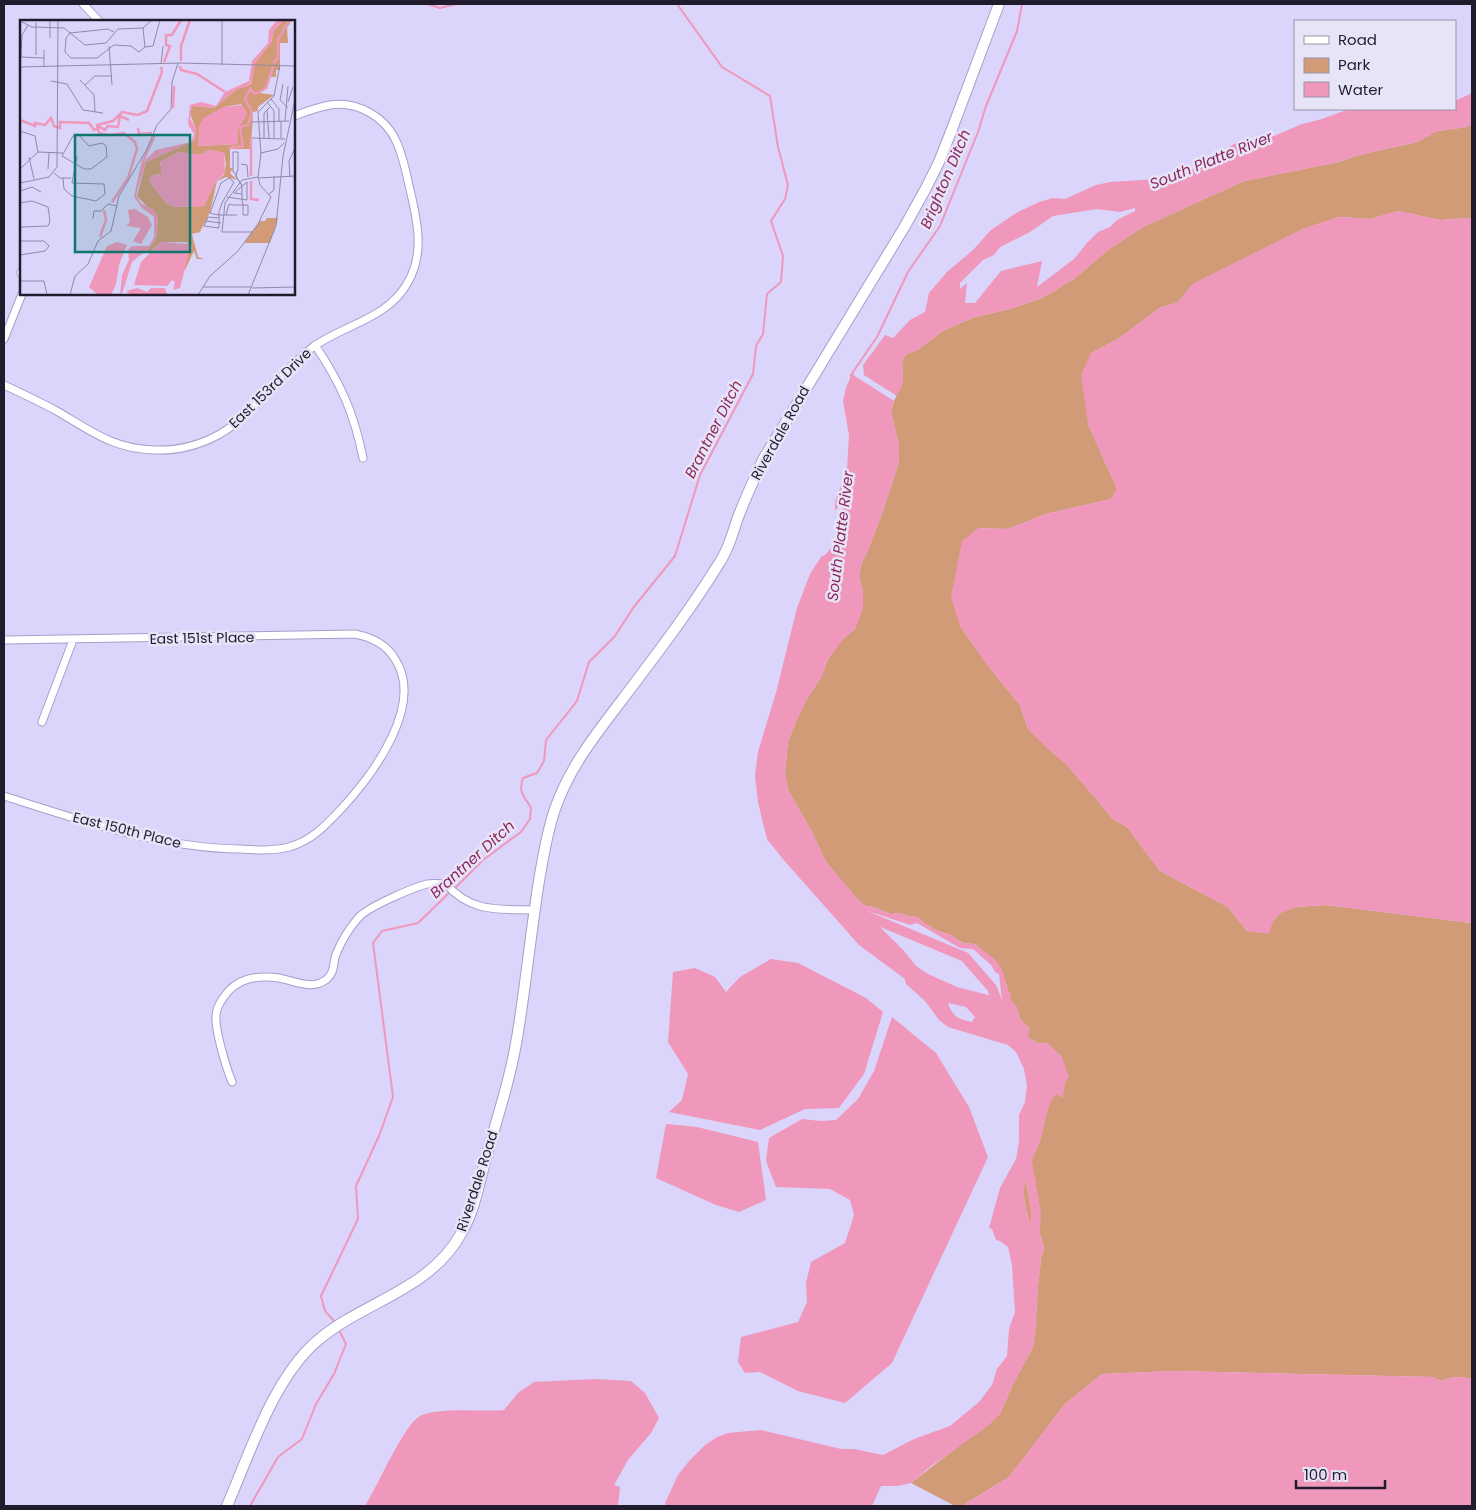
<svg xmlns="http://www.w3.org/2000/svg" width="1476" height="1510" font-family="Poppins,sans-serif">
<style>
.green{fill:#d29b78}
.water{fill:#f097bc;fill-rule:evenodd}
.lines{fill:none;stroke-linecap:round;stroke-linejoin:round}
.stream{stroke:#f097bc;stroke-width:2}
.river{stroke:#f097bc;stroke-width:10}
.street-casing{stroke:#a79ecc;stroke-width:9}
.secondary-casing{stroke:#a79ecc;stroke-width:12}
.street{stroke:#fff;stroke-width:7}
.secondary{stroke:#fff;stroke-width:10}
.labels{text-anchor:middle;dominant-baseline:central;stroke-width:5;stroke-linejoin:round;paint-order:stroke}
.street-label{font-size:14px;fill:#201c2e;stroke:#e7e4f8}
.water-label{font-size:15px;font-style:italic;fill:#8c2559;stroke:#e7e4f8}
.inset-river{fill:none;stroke:#f097bc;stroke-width:2.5}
.inset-road{fill:none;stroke:#908aa9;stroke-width:1}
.view{fill:#0f766e;fill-opacity:0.15;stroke:#0f766e;stroke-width:2.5}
.inset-edge{fill:none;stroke:#201c2e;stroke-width:2.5}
</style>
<rect width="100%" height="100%" fill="#dbd4fb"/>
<path class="green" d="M 1472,124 L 1472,219 L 1466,218 L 1440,220 L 1398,211 L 1371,219 L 1339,217 L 1303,229 L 1193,284 L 1177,303 L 1161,307 L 1118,339 L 1091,353 L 1088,424 L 1117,489 L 1111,499 L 1046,514 L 1008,529 L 978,528 L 960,626 L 989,667 L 1020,705 L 1028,729 L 1068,766 L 1113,819 L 1127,827 L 1160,871 L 1228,907 L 1247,931 L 1273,921 L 1280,913 L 1295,907 L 1326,905 L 1472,923 L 1472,1380 C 1463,1375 1451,1377 1441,1381 L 1433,1377 L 1175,1371 L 1102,1374 L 1065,1404 L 1009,1477 L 962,1506 L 955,1506 L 911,1483 L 1000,1414 L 1012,1386 L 1033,1347 L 1035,1333 L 1038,1285 L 1041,1259 L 1044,1248 L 1039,1231 L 1036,1239 L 1031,1237 C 1031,1222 1025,1210 1024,1196 C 1022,1176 1035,1155 1041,1137 C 1045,1122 1046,1106 1056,1093 L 1062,1097 L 1062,1057 L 1046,1042 C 1038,1046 1033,1041 1027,1036 L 1030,1029 L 1020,1019 L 1016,1006 L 1010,1000 L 1007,986 L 992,958 L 975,944 L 963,943 L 951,935 L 938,931 L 924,923 L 918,917 L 908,916 L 900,913 L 891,914 L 874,907 L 866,906 L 857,899 L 826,862 L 811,830 L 788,790 L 785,773 L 788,741 L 798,717 L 808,697 L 822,676 L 826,663 L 835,648 L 844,638 L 855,629 L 863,592 L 859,576 L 861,565 L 868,550 L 883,511 L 899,462 L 899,445 L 891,412 L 894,401 L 903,382 L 902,363 L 905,355 L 919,349 L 941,332 L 958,324 L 975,317 L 1010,309 L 1042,298 L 1074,279 L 1109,249 L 1143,227 L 1244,181 L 1339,162 L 1359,155 L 1417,142 L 1437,131 L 1467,127 Z"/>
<path class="water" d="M 1472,93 L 1472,124 L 1467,127 L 1437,131 L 1417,142 L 1359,155 L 1339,162 L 1244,181 L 1143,227 L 1109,249 L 1074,279 L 1042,298 L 1010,309 L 975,317 L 958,324 L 941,332 L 919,349 L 905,355 L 902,363 L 903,382 L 897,396 L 864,375 L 863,365 L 885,335 L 893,338 L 910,320 L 925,312 L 929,293 L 947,272 L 973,250 L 991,230 L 1016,213 L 1039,202 L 1053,198 L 1065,199 L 1096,185 L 1110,182 L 1174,178 L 1186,173 L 1234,144 L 1260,137 L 1274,136 L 1302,124 L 1322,119 L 1349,109 L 1455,109 L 1455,101 ZM 1135,208 L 1135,211 L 1117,220 L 1110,227 L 1098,232 L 1087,243 L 1074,259 L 1037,287 L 1042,261 L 1001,271 L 975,303 L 965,303 L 967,283 L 960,289 L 960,283 L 983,260 L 994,255 L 1000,247 L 1030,232 L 1053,216 L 1097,209 L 1120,212 Z
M 1398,211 L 1440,220 L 1466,218 L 1472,219 L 1472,923 L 1326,905 L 1295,907 L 1280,913 L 1273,921 L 1269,934 L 1247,931 L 1228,907 L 1160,871 L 1127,827 L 1113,819 L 1068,766 L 1049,750 L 1028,729 L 1020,705 L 989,667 L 960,626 L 951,597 L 962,541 L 978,528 L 1008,529 L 1046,514 L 1111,499 L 1117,489 L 1088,424 L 1081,375 L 1091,353 L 1118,339 L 1161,307 L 1177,303 L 1193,284 L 1303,229 L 1339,217 L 1371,219 Z
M 850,373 L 894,401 L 891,412 L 899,445 L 899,462 L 883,511 L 868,550 L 861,565 L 859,576 L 863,592 L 863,609 L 855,629 L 844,638 L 826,662 L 822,676 L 808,697 L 798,717 L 788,741 L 785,773 L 788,790 L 811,830 L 826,862 L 857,899 L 866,906 L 874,907 L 891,914 L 900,913 L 908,916 L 918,917 L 924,923 L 938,931 L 951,935 L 963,943 L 975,944 C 984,952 996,957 1001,968 C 1006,977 1005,987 1011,995 L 1010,1000 L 1016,1006 L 1020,1019 L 1030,1029 L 1027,1036 C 1033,1041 1038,1046 1046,1042 L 1062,1057 L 1069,1077 L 1065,1083 L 1063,1097 L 1056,1094 C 1046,1106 1045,1122 1041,1137 C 1035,1155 1022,1176 1024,1196 C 1025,1210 1031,1222 1031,1237 L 1036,1239 L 1038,1230 L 1044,1248 L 1041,1259 L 1038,1285 L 1035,1333 L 1033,1347 L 1012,1386 L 1000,1414 L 988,1426 L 930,1467 L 911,1483 L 897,1486 L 881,1486 L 872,1506 L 666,1506 L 665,1503 L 678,1475 L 690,1460 L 705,1445 L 717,1437 L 728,1433 L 761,1430 L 841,1449 L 854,1449 L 883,1455 L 914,1439 L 950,1426 L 979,1402 L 992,1385 L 997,1369 L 1007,1356 L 1009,1329 L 1015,1312 L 1012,1265 L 1008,1247 L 1000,1241 L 996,1240 L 992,1229 L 989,1228 L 1000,1188 L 1016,1159 L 1019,1142 L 1019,1115 L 1025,1102 L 1027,1085 L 1024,1069 L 1016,1052 L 1008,1045 L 948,1027 L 939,1020 L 925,1001 L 906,984 L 905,979 L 859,945 L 782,858 L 767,839 L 758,802 L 755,776 L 758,752 L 777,689 L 797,608 L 810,574 L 821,557 L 825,555 L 836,542 L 842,523 L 843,505 L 838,507 L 835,511 L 835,502 L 847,469 L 849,435 L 843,401 L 846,388 L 850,378 ZM 868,911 L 910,925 L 917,923 L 960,948 L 973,949 L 991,965 L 996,973 L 999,974 L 1002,1001 L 992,996 L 957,987 L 928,974 L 916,966 L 904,951 L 881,928 ZM 948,1003 L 966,1007 L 975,1017 L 972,1022 C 959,1020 952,1016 948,1003 Z
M 771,959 L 798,963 L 866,998 L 883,1012 L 864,1074 L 839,1108 L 805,1109 L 760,1130 L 669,1112 L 682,1100 L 688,1074 L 668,1042 L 673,972 L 695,968 L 715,977 L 726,992 L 740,977 Z
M 892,1017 L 936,1053 L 969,1107 L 988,1157 L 892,1363 L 845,1403 L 798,1391 L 760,1372 L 745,1373 L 738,1362 L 741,1337 L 798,1322 L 807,1302 L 806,1283 L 811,1262 L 845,1243 L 854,1215 L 850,1200 L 830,1189 L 776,1187 L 766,1161 L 769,1138 L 802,1119 L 821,1121 L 836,1120 L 858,1099 L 874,1071 Z
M 666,1124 L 697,1127 L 758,1142 L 766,1200 L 739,1212 L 716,1205 L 656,1178 Z
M 1175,1371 L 1433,1377 L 1441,1381 C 1451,1377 1463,1375 1472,1380 L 1472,1503 L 1470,1506 L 962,1506 L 1009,1477 L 1065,1404 L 1102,1374 Z
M 594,1379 L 631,1381 L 645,1393 L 659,1418 L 651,1433 L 628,1460 L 614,1485 L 620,1487 L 618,1506 L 365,1506 C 377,1488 405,1421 422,1415 C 443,1407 480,1412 504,1410 L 518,1393 L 534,1382 Z"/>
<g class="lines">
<path class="stream" d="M 427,4 L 440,8 L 456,4
M 852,376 L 853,372 L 877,337 L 908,272 L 940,226 L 978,132 L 986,106 L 1017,31 L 1022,4
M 455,888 L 483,860 L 521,832 L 530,819 L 531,808 C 524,796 518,792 523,778 L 537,773 L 544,761 L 546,740 L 577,701 L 589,662 L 615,636 L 633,608 L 675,556 L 700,475 L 753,374 L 756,346 L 763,334 L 767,294 L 781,282 L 783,256 L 771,221 L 785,199 L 788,185 L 778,147 L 770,96 L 722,67 L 677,4
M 336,1323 L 325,1311 L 321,1296 L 358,1219 L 356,1186 L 379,1136 L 393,1097 L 373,943 L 382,931 L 418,923 L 451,891
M 250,1506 L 278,1457 L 302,1439 L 316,1404 L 334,1374 L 346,1344 L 339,1330"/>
<path class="river" d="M 862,914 L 965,957 L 992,988 L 1000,1009
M 1026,1156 L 1036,1213 L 1033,1251"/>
<defs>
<path id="street" d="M 83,4 L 99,21
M 21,272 L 21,273
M 4,339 L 22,294
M 315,345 C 341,384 354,413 363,458
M 4,385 C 21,393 38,401 55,410 C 90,430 112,449 155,450 C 177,451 200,445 220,434 C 257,412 279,372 313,347 C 345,324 388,319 408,282 C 424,254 418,224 411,194 C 407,177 404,159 397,143 C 386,117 358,101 330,105 C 318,107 305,112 294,116
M 4,640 L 355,634 C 371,637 386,644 395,659 C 425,705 373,774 343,807 C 328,823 312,841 289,847 C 273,851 256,850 240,849 C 160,848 79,820 4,796
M 42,722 L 73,640
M 232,1082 C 226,1067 215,1031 216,1016 C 216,1009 219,1004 223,998 C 236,978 256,975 279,978 C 295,981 312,991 327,979 C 336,971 332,962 337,952 C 342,940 351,926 359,917 C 370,906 412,888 427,884 C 434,883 440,884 446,884 C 471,913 499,909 534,910"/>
<path id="secondary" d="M 227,1506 C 250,1453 273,1379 317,1341 C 365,1300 430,1291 462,1232 C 476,1208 480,1177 488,1151 C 499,1112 512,1072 518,1032 C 526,982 531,931 539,881 C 543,857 547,832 555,809 C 569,768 596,734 622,700 C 655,656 689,612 718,565 C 727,552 732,536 737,520 C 745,499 754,479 764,458 L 905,226 L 926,188 L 939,162 L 952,129 L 999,4"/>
</defs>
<use href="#street" class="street-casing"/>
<use href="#secondary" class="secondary-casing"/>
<use href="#street" class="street"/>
<use href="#secondary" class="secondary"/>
</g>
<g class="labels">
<g class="street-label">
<text transform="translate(270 388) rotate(-44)">East 153rd Drive</text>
<text transform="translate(780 433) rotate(-61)">Riverdale Road</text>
<text transform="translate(202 638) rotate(-1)">East 151st Place</text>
<text transform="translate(127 830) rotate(14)">East 150th Place</text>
<text transform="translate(477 1181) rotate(-72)">Riverdale Road</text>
</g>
<g class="water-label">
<text transform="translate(1211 160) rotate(-22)">South Platte River</text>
<text transform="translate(945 179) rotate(-67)">Brighton Ditch</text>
<text transform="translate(713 429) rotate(-63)">Brantner Ditch</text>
<text transform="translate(840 536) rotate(-83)">South Platte River</text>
<text transform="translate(472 859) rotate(-42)">Brantner Ditch</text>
</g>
</g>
<g transform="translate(20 20)">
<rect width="275" height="275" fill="#dbd4fb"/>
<path d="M 264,0 L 272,0 L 267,8 L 268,23 L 260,23 L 260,50 L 256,50 L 256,57 L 250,57 L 246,69 L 240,73 L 254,75 L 238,87 L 238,91 L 233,92 L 231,129 L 210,129 L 210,148 L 213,148 L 210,153 L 217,160 L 206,157 L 197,161 L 190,192 L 180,212 L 172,214 L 178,237 L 184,239 L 177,239 L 174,231 L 165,250 L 163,247 L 165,237 L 172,228 L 167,222 L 141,222 L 130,232 L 126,230 L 136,220 L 138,198 L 117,176 L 126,142 L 175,120 L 176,109 L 170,94 L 172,86 L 194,88 L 217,69 L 231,64 L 235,43 L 251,23 L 254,10 ZM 221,84 L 227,94 L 218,108 L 218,124 L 178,126 L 183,99 L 204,87 ZM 190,130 L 204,133 L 206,145 L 204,155 L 195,162 L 184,186 L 154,187 L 146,183 L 129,161 L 131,156 L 142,153 L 140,142 L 159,132 L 180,135 ZM 247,198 L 258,198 L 250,223 L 224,223 L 240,201 L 245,201 Z" fill="#d29b78" fill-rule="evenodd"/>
<path d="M 257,0 L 264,0 L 254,10 L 251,23 L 235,43 L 233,57 L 229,66 L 217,69 L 194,88 L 172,86 L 170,98 L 176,109 L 175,120 L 126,142 L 116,175 L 122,185 L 133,189 L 138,197 L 136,220 L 132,226 L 112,242 L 103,271 L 100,275 L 102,255 L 109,240 L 108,230 L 112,226 L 129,226 L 134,217 L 134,197 L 122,188 L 114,177 L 121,144 L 136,130 L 171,122 L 174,114 L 168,104 L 170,85 L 181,82 L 196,86 L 205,72 L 229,61 L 232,41 L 248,23 L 249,10 ZM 222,85 L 227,94 L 218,108 L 218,124 L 178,126 L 179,105 L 185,97 L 204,87 ZM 190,130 L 204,133 L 205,153 L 195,162 L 184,186 L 154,187 L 146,183 L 129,161 L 131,156 L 142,153 L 140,142 L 159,132 L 180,135 ZM 115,189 L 128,197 L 132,205 L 121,224 L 113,221 L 121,208 L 106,206 L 110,202 L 108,190 ZM 97,222 L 107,225 L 99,245 L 96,264 L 91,275 L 77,274 L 69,267 L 87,226 ZM 141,222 L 171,224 L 160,268 L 153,270 L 155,262 L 152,260 L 147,266 L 114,265 L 121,242 ZM 117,268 L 127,272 L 131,268 L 145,268 L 147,275 L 111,275 L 106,271 Z" fill="#f097bc"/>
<path class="inset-river" d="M 161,41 L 161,26 L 170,0M 144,42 L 150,26 L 146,25 L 146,15 L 152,15 L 161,0M 253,43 L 258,38 L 258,20 L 269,0M 160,46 L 161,50 L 177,54 L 205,72M 153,88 L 154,66M 0,100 L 15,106 L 15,103 L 25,105 L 31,98 L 34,106 L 40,108 L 40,102 L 69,103 L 74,110 L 80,107 L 85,110 L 88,106 L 98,107 L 100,96 L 109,100M 118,108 L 119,114 L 132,113M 231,119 L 231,156M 209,128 L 223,126 L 220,107 L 228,105 L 232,92 L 225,79 L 230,69 L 235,74 L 246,68 L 253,47M 122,143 L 135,115M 231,161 L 231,179 L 239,180M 92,182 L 108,158 L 117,129 L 115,122 L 104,113 L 89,115 L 79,113 L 77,105 L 93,101 L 102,92 L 118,95 L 127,91 L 142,52 L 141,47M 121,185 L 130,189 L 135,196M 80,217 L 86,200 L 84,190"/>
<path class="inset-road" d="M 0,1 L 12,7 L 44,8 L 65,25 L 86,23 L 98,9 L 123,8 L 132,0M 16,2 L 16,35M 123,8 L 125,27M 50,13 L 46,18 L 45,32 L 51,38 L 77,38 L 94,25 L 111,26 L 119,32 L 125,27M 50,13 L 88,9 L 94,12M 30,18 L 30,0M 89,26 L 92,65M 125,27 L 133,26 L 140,0M 1,36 L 2,15 L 8,5M 0,37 L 24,38M 141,44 L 143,26M 202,45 L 202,0M 0,47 L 161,43 L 275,46M 24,47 L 24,30M 60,60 L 74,75 L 75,92M 31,61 L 47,64 L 63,90 L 83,93M 263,64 L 260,80 L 268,88M 65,65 L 75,56 L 92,56M 251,79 L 259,89 L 259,101M 247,82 L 254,91 L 254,118M 268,82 L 273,67M 247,90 L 249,118M 265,101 L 268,66M 232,102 L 269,101M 0,111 L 15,116 L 18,132M 58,114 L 69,126 L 82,123 L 86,126 L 87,137 L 71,149 L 64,149 L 42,136 L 53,116 ZM 232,118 L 265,119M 244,118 L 244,93 L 251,86M 261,118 L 261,101M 18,132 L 43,133M 241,134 L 238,92 L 254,76 L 260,45M 9,137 L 14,159M 221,144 L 227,145 L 228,157M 0,149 L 18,132M 28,149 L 29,132M 34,153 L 40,158 L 51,158M 270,157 L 269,141 L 275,128M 43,158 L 44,169 L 52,176 L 76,181 L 85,174 L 84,164 L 52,163 L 57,136M 238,158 L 275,156M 0,163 L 29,157 L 37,147 L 38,0M 0,171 L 12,167 L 21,172M 249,174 L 254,170 L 254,156M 207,177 L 227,180 L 227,162 L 214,173 L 222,174M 0,183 L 12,181 L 28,187 L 30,201 L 28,206M 206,195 L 209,184 L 214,185 L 228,185 L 228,195 L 223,195 L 223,184 L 222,180 L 222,167 L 221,164 L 217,158 L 216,154 L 213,152 L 213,132 L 218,132 L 218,150 L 216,154 L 216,157 L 222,165M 199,198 L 188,197 L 184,206 L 199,208 L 199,192 L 202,183 L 214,162 L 209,158 L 201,163 L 190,193 L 193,194 L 199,195 L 217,195M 73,199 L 74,191 L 81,191 L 88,184 L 97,186M 186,201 L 201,203M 0,207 L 28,206M 233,212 L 202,212 L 205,183 L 222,160 L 238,157 L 241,133 L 258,129 L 264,123M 0,221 L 24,221 L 29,226 L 25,231 L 0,235M 0,261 L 24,261 L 27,275M 183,267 L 231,267M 232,268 L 275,267M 50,275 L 55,256 L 68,244 L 78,221 L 91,211 L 99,176 L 127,129 L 137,105 L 151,89 L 152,62 L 158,43M 178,275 L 190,256 L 218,231 L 238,204 L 251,177 L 240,165 L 238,157M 228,275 L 256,206 L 263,136 L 275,80"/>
<path class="view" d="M 55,115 L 170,115 L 170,232 L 55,232 Z"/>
<rect width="275" height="275" class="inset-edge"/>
</g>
<rect width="1476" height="1510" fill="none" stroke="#201c2e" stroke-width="10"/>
<rect x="1294" y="20" width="162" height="90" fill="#e7e4f8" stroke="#9794a7"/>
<rect x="1304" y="36" width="25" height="8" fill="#ffffff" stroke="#9794a7"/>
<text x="1338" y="45" font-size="15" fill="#201c2e">Road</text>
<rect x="1304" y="58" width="25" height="15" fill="#d29b78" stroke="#9794a7"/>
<text x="1338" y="70" font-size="15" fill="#201c2e">Park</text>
<rect x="1304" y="82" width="25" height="15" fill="#f097bc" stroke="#9794a7"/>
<text x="1338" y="95" font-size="15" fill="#201c2e">Water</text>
<path d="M1296 1480v8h89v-8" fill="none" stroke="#201c2e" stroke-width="2.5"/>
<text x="1304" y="1480" font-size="15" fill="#201c2e" stroke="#e7e4f8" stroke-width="4" paint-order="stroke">100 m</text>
</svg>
